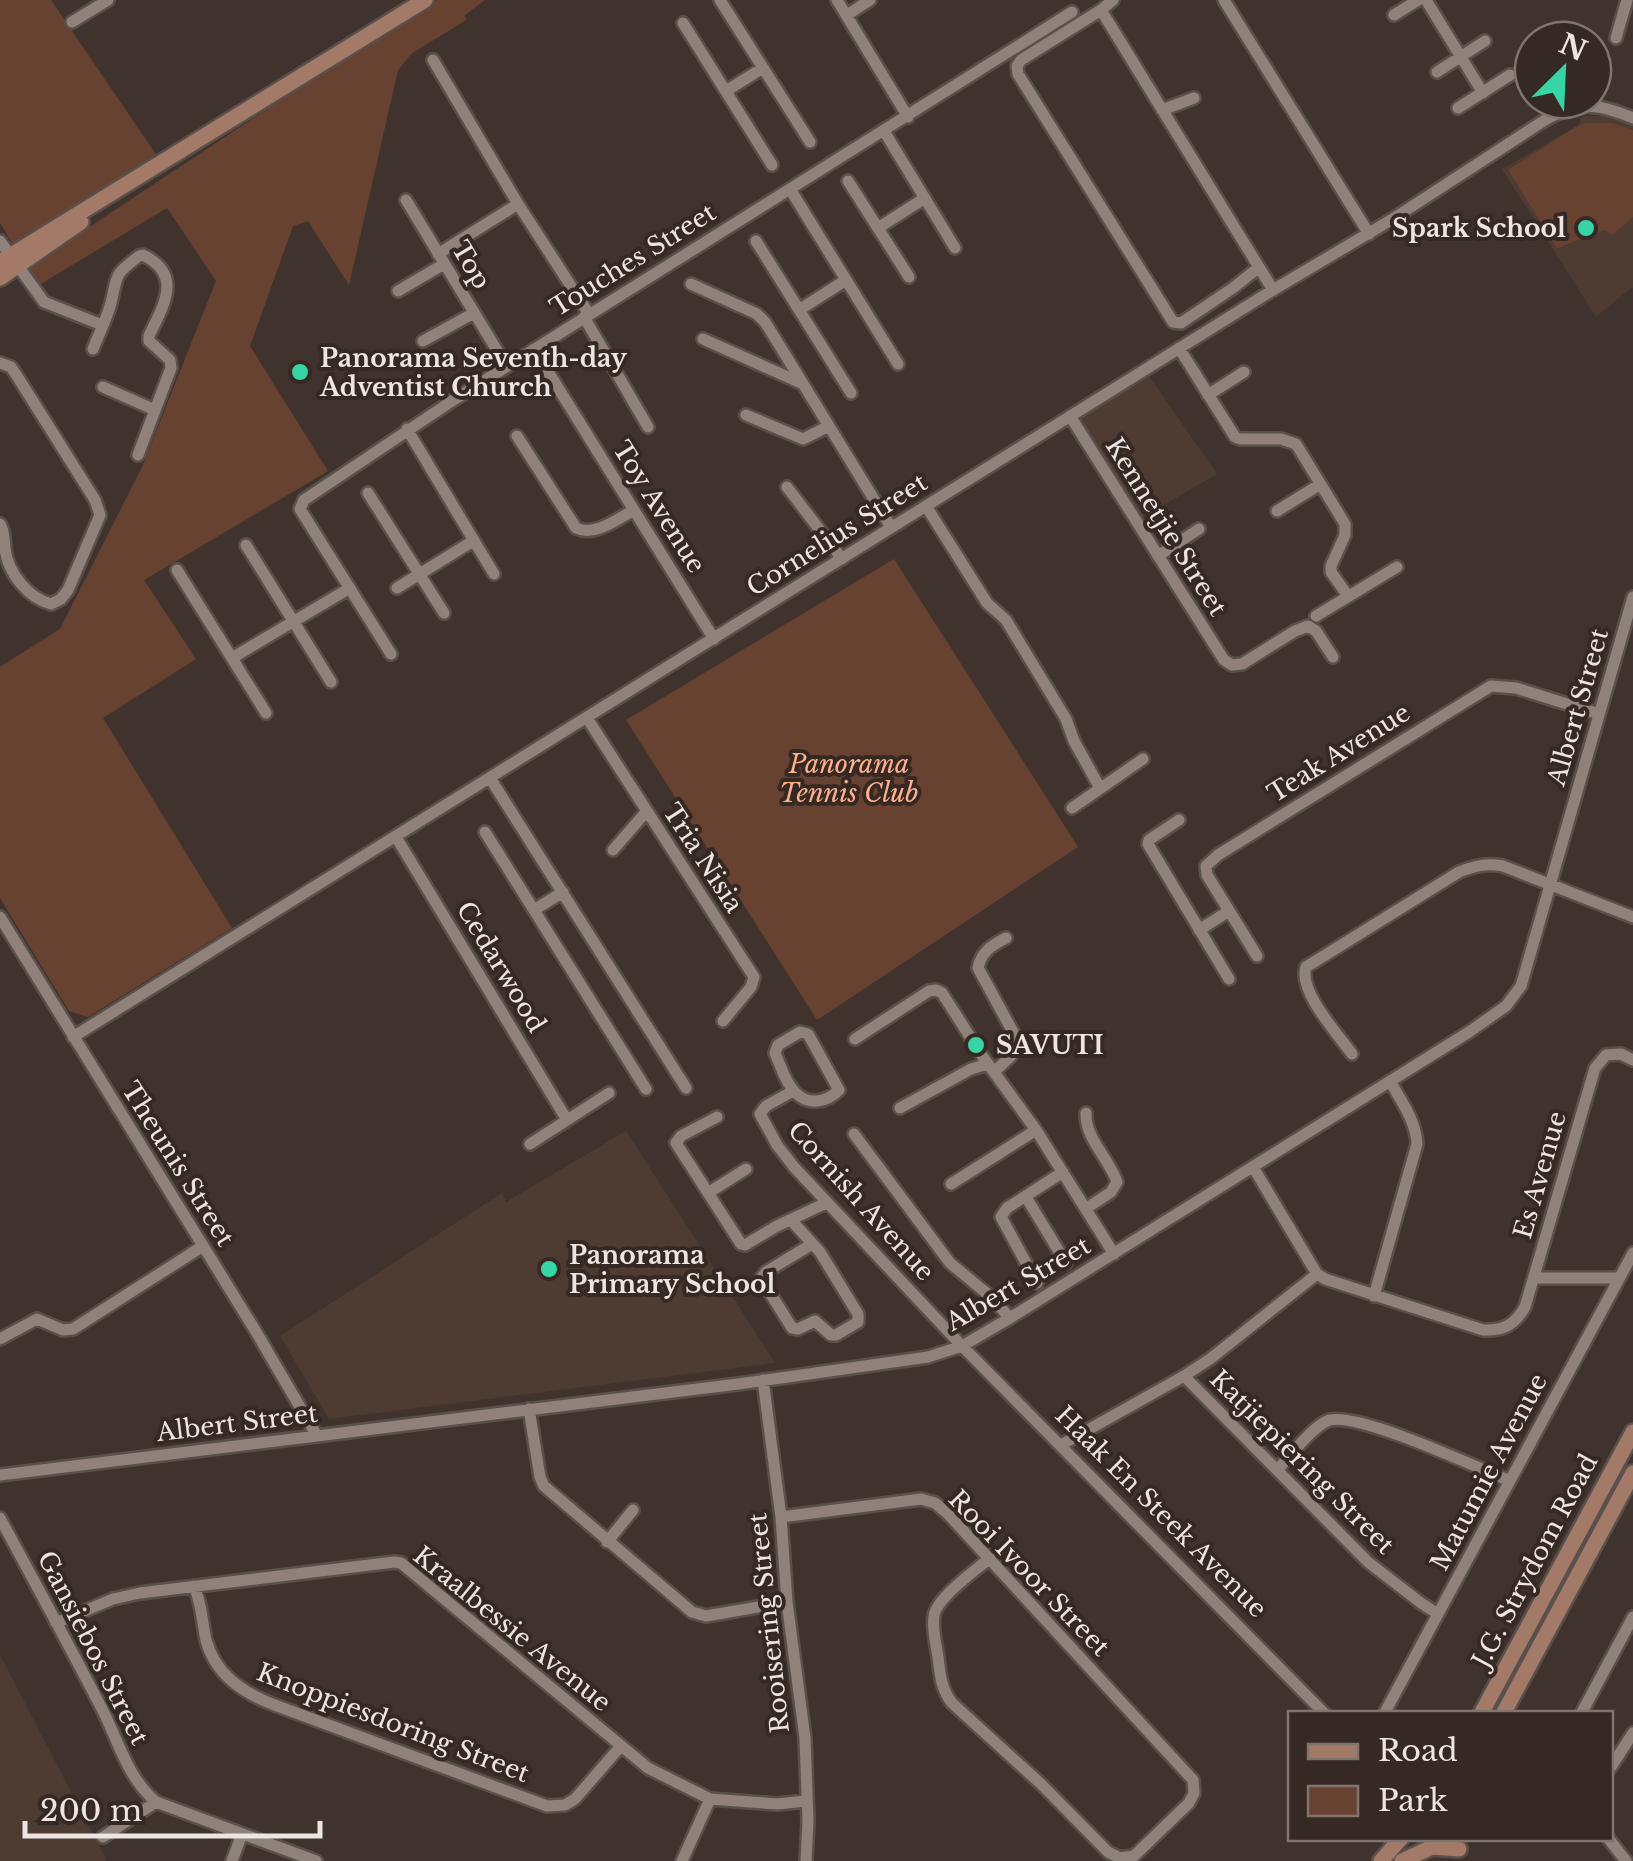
<svg xmlns="http://www.w3.org/2000/svg" width="1633" height="1861" font-family="'Libre Baskerville',serif">
<style>
.built{fill:#4e3b32}
.green{fill:#684231}
.lines{fill:none;stroke-linecap:round;stroke-linejoin:round}
.street-casing{stroke:#5a504b;stroke-width:16}
.secondary-casing{stroke:#5a504b;stroke-width:20}
.street{stroke:#91817b;stroke-width:11}
.secondary{stroke:#a27a67;stroke-width:15}
.poi-dot{fill:#37d4a6;stroke:#362924;stroke-width:4}
.labels{text-anchor:middle;dominant-baseline:central;stroke-width:8;stroke-linejoin:round;paint-order:stroke}
.poi-label{font-size:25px;font-weight:bold;fill:#ede5e1;stroke:#362924;text-anchor:start}
.street-label{font-size:25px;fill:#ede5e1;stroke:#362924}
.park-label{font-size:25px;font-style:italic;fill:#feaf8c;stroke:#362924}
</style>
<rect width="100%" height="100%" fill="#40332e"/>
<path class="built" d="M 1582,116 L 1611,116 L 1633,125 L 1633,288 L 1631,288 L 1596,317 L 1502,169 L 1579,125 Z
M 1145,370 L 1217,474 L 1136,521 L 1071,416 Z
M 626,1131 L 775,1363 L 329,1419 L 280,1336 L 502,1193 L 506,1202 Z
M 0,1655 L 107,1861 L 0,1861 Z"/>
<path class="green" d="M 0,0 L 51,0 L 157,156 L 13,244 L 0,223 Z
M 437,0 L 485,0 L 465,15 L 466,20 L 411,54 L 398,70 L 349,285 L 308,221 L 293,226 L 250,346 L 328,471 L 144,580 L 196,659 L 103,718 L 232,928 L 88,1017 L 69,1011 L 0,898 L 0,667 L 60,629 L 142,467 L 216,281 L 167,208 L 39,285 L 26,269 L 332,66 Z
M 1586,123 L 1612,123 L 1633,130 L 1633,217 L 1612,235 L 1605,230 L 1557,248 L 1508,170 L 1579,125 Z
M 894,559 L 1078,847 L 817,1020 L 626,720 Z"/>
<g class="lines">
<defs>
<path id="street" d="M 720,0 L 810,142
M 837,0 L 908,117
M 1113,0 L 1101,10 L 1273,290
M 1224,0 L 1369,234
M 1426,0 L 1483,93
M 1101,10 L 1021,60 L 1017,66 L 1018,74 L 1173,322 L 1181,323 L 1233,288 L 1258,268
M 847,15 L 870,0
M 1394,15 L 1418,0
M 72,22 L 108,0
M 683,23 L 772,165
M 1616,38 L 1627,0
M 433,60 L 518,204 L 589,314
M 1437,72 L 1485,41
M 726,91 L 763,68
M 1458,108 L 1510,75
M 1162,110 L 1194,98
M 884,131 L 955,248
M 848,181 L 909,277
M 790,189 L 898,364
M 406,200 L 498,352
M 878,228 L 925,198
M 0,241 L 44,302 L 102,325
M 756,241 L 851,393
M 438,254 L 518,204
M 691,284 L 757,314 L 765,322 L 891,527
M 398,291 L 444,264
M 799,310 L 846,280
M 584,317 L 648,427
M 703,339 L 801,383
M 423,341 L 474,313
M 1179,348 L 1235,437 L 1240,439 L 1281,439 L 1296,444 L 1345,524 L 1345,535 L 1331,566 L 1331,572 L 1348,596
M 93,349 C 99,334 107,318 111,303 C 118,274 113,276 139,256 L 143,255 C 184,275 163,306 149,336 L 149,341 L 170,360 L 171,368 L 138,455
M 534,349 L 714,639
M 0,363 L 11,367 L 17,376 L 95,500 L 100,515 L 68,590 L 61,599 L 51,604 C 28,598 8,573 5,549 C 4,539 5,533 0,524
M 103,387 L 155,410
M 1208,395 L 1244,372
M 746,415 L 803,439 L 829,426
M 1070,416 L 1224,660 L 1232,665 L 1242,664 L 1295,631 L 1308,626 L 1316,631 L 1333,657
M 407,429 L 494,574
M 517,436 L 576,528 C 595,537 617,519 634,510
M 787,487 L 842,559
M 368,493 L 444,613
M 926,506 L 987,603 L 1006,620 L 1066,719 L 1074,741 L 1100,788
M 1277,511 L 1319,485
M 246,545 L 331,682
M 1158,556 L 1199,529
M 177,570 L 266,713
M 397,588 L 473,541
M 1316,616 L 1397,567
M 391,654 L 300,509 L 304,500 L 452,401 L 1072,12
M 232,658 L 350,588
M 587,718 L 754,977 L 751,987 L 723,1021
M 490,778 L 686,1088
M 1072,808 L 1143,759
M 1179,820 L 1149,840 L 1148,844 L 1229,979
M 485,832 L 646,1089
M 396,837 L 567,1120
M 613,850 L 646,812
M 534,910 L 563,892
M 0,917 L 255,1330 L 317,1436
M 1199,930 L 1229,911
M 1257,956 L 1207,875 L 1206,866 L 1218,855 L 1491,686 L 1516,688 L 1599,714
M 800,1032 L 808,1034 L 839,1090 C 827,1102 808,1107 794,1091 C 785,1082 780,1064 775,1053 L 778,1045 Z
M 73,1037 L 1273,290 L 1391,220 L 1545,120 C 1579,101 1597,103 1633,118
M 855,1039 L 929,991 L 936,990 L 942,993 L 983,1057 L 1036,1130 L 1114,1254
M 1352,1054 C 1337,1033 1298,991 1306,967 L 1459,872 C 1474,866 1486,863 1503,866 L 1633,917
M 994,1072 L 1011,1056 L 1017,1046 L 1013,1032 L 978,968 C 981,952 992,945 1006,938
M 793,1091 L 766,1106 L 760,1114 L 777,1145 L 794,1167 L 962,1346 L 1325,1714
M 900,1108 L 971,1069 L 988,1064
M 1086,1113 C 1085,1139 1109,1158 1117,1182 L 1111,1192 L 1087,1208
M 717,1117 L 681,1136 L 676,1143 L 741,1244 L 745,1245 L 777,1226 L 826,1203
M 854,1134 L 950,1263 L 990,1296 L 1010,1318
M 530,1144 L 609,1093
M 1253,1167 L 1317,1274 L 1325,1279 L 1483,1330 C 1503,1331 1515,1325 1525,1307 L 1595,1068 L 1606,1055 L 1621,1054 L 1633,1060
M 951,1184 L 1036,1130
M 708,1193 L 746,1169
M 1026,1197 L 1066,1263
M 791,1220 L 820,1252 L 858,1314 L 858,1322 L 836,1335 L 831,1335 L 815,1321 L 798,1329 L 792,1328 L 762,1280 L 762,1277 L 766,1272 L 812,1244
M 1534,1278 L 1619,1278
M 1037,1283 L 1001,1217 L 1007,1208 L 1063,1172
M 1374,1296 L 1417,1144 C 1416,1121 1401,1101 1390,1081
M 0,1339 L 37,1319 L 63,1330 L 73,1329 L 203,1246
M 1184,1376 L 1368,1562 L 1421,1603 L 1438,1614
M 763,1380 L 781,1517 L 787,1602 L 805,1738 L 808,1821 L 806,1861
M 529,1409 L 540,1477 L 544,1486 L 692,1612 L 706,1616 L 787,1602
M 1061,1445 L 1184,1376 L 1210,1359 L 1317,1274
M 1277,1470 C 1290,1457 1310,1429 1327,1421 C 1353,1409 1478,1468 1510,1481
M 0,1475 L 738,1384 L 928,1357 L 962,1346 L 1010,1318 L 1469,1032 L 1506,1006 L 1521,986 L 1633,597
M 781,1517 L 921,1499 L 935,1503 L 948,1514 L 1193,1780 L 1194,1793 L 1189,1803 L 1134,1856 L 1120,1858 L 1108,1852 L 1041,1784 L 952,1703 C 941,1689 940,1674 938,1657 C 936,1644 932,1629 934,1616 C 936,1598 976,1570 990,1558
M 0,1518 C 34,1581 69,1645 102,1709 C 119,1742 127,1777 156,1802 L 316,1861
M 607,1542 L 633,1510
M 194,1586 C 202,1604 202,1622 206,1640 C 215,1674 242,1692 272,1704 L 547,1806 L 565,1805 L 575,1799 L 620,1747
M 56,1623 L 113,1599 L 140,1593 L 394,1562 L 401,1563 L 648,1768 L 710,1799 L 777,1804 L 806,1801
M 1384,1714 L 1633,1253
M 1581,1714 L 1633,1617
M 1611,1767 L 1633,1733
M 103,1837 L 156,1802
M 1608,1838 L 1626,1861
M 232,1861 L 242,1834
M 682,1861 L 710,1799"/>
<path id="secondary" d="M 0,262 L 425,0
M 0,278 L 81,222
M 1481,1714 L 1633,1432
M 1503,1714 L 1633,1473
M 1381,1861 L 1401,1838
M 1402,1861 L 1432,1847 L 1459,1849"/>
</defs>
<use href="#street" class="street-casing"/>
<use href="#secondary" class="secondary-casing"/>
<use href="#street" class="street"/>
<use href="#secondary" class="secondary"/>
</g>
<g class="poi-dot">
<circle cx="1586" cy="228" r="10"/>
<circle cx="300" cy="372" r="10"/>
<circle cx="976" cy="1045" r="10"/>
<circle cx="549" cy="1269" r="10"/>
</g>
<g class="labels">
<g class="poi-label">
<text x="1566" y="228" text-anchor="end">Spark School</text>
<text x="320" y="358">Panorama Seventh-day<tspan x="320" dy="29">Adventist Church</tspan></text>
<text x="996" y="1045">SAVUTI</text>
<text x="569" y="1255">Panorama<tspan x="569" dy="29">Primary School</tspan></text>
</g>
<g class="street-label">
<text transform="translate(633 260) rotate(-32)">Touches Street</text>
<text transform="translate(471 265) rotate(59)">Top</text>
<text transform="translate(659 507) rotate(58)">Toy Avenue</text>
<text transform="translate(1166 527) rotate(58)">Kennetjie Street</text>
<text transform="translate(837 535) rotate(-32)">Cornelius Street</text>
<text transform="translate(1578 707) rotate(-74)">Albert Street</text>
<text transform="translate(1339 753) rotate(-32)">Teak Avenue</text>
<text transform="translate(703 858) rotate(57)">Tria Nisia</text>
<text transform="translate(501 967) rotate(59)">Cedarwood</text>
<text transform="translate(178 1164) rotate(58)">Theunis Street</text>
<text transform="translate(1540 1175) rotate(-74)">Es Avenue</text>
<text transform="translate(861 1201) rotate(48)">Cornish Avenue</text>
<text transform="translate(1018 1284) rotate(-30)">Albert Street</text>
<text transform="translate(237 1423) rotate(-7)">Albert Street</text>
<text transform="translate(1302 1462) rotate(45)">Katjiepiering Street</text>
<text transform="translate(1489 1472) rotate(-62)">Matumie Avenue</text>
<text transform="translate(1161 1512) rotate(45)">Haak En Steek Avenue</text>
<text transform="translate(1535 1561) rotate(-62)">J.G. Strydom Road</text>
<text transform="translate(1029 1573) rotate(46)">Rooi Ivoor Street</text>
<text transform="translate(769 1623) rotate(-96)">Rooisering Street</text>
<text transform="translate(512 1629) rotate(39)">Kraalbessie Avenue</text>
<text transform="translate(93 1648) rotate(63)">Gansiebos Street</text>
<text transform="translate(393 1723) rotate(21)">Knoppiesdoring Street</text>
</g>
<g class="park-label">
<text x="849" y="764">Panorama<tspan x="849" dy="29">Tennis Club</tspan></text>
</g>
</g>
<rect x="1288" y="1711" width="325" height="130" fill="#362924" stroke="#7f7470" stroke-width="2.5"/>
<rect x="1308" y="1744" width="50" height="15" fill="#a27a67" stroke="#7f7470" stroke-width="2.5"/>
<text x="1378" y="1761" font-size="30" fill="#ede5e1">Road</text>
<rect x="1308" y="1786" width="50" height="30" fill="#684231" stroke="#7f7470" stroke-width="2.5"/>
<text x="1378" y="1811" font-size="30" fill="#ede5e1">Park</text>
<g transform="translate(1563 70) rotate(24)"><circle r="48" fill="#362924" stroke="#7f7470" stroke-width="2.5"/>
<path d="M0-8L18 38L0 25L-18 38Z" fill="#37d4a6"/>
<text y="-15" font-size="28" font-weight="bold" text-anchor="middle" fill="#ede5e1">N</text>
</g>
<path d="M25 1821v15h295v-15" fill="none" stroke="#ede5e1" stroke-width="5"/>
<text x="40" y="1821" font-size="30" fill="#ede5e1" stroke="#362924" stroke-width="8" paint-order="stroke">200 m</text>
</svg>
